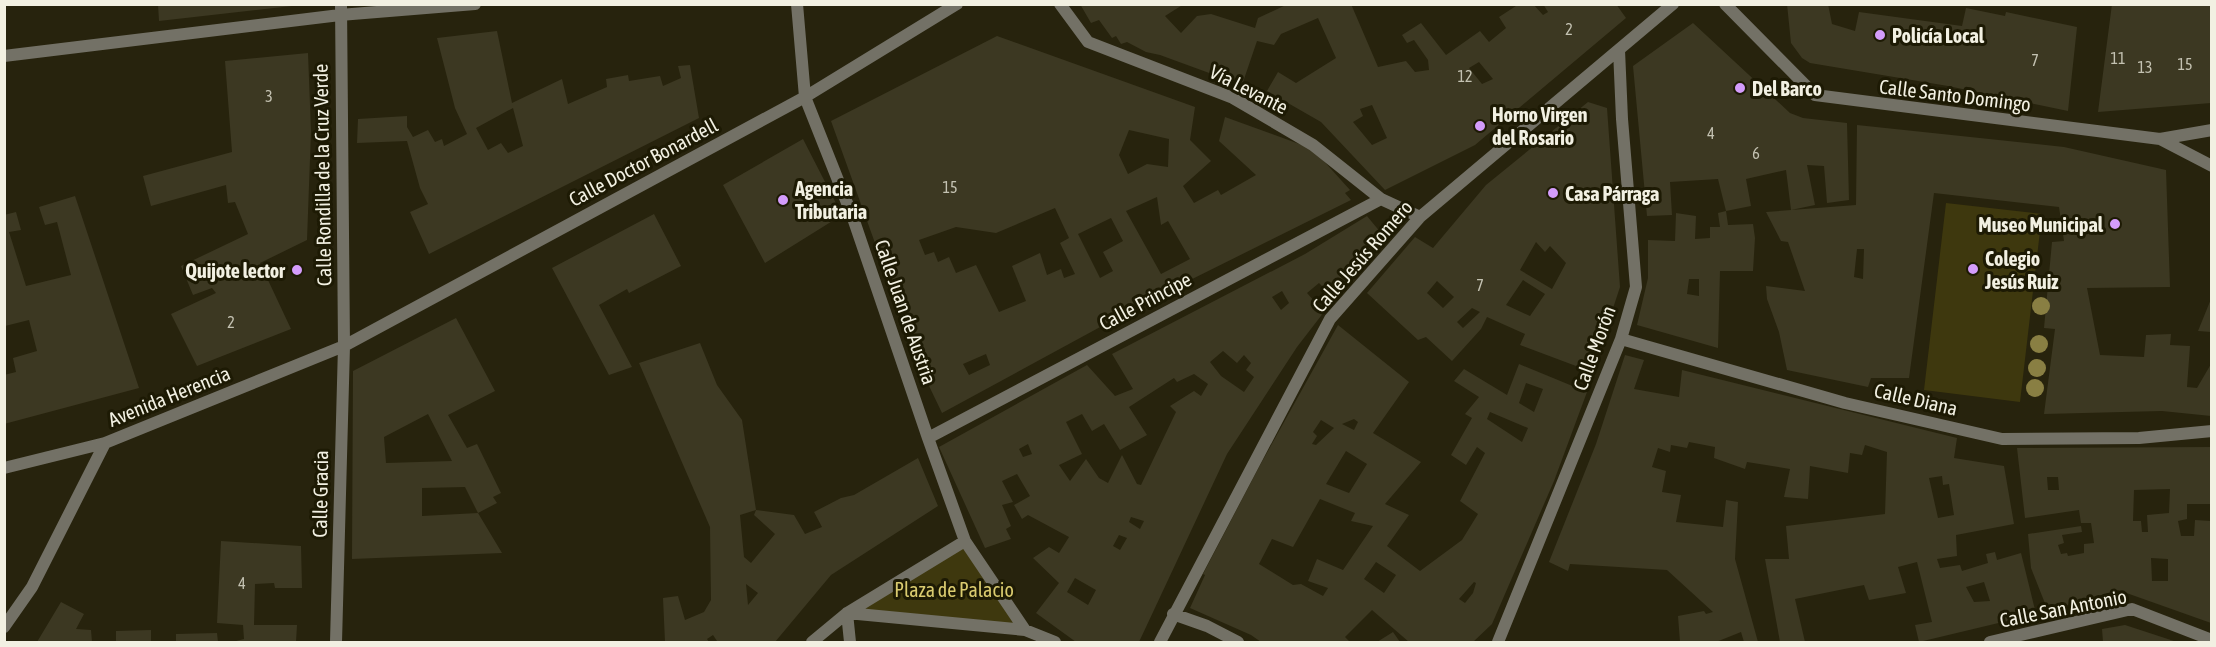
<svg xmlns="http://www.w3.org/2000/svg" width="2216" height="647" font-family="'Asap Condensed',sans-serif">
<style>
.green{fill:#3e380e}
.building{fill:#3c3822;fill-rule:evenodd}
.lines{fill:none;stroke-linecap:round;stroke-linejoin:round}
.street{stroke:#737166;stroke-width:12}
.tree{fill:#897f43}
.poi-dot{fill:#d49cfb;stroke:#1d1a04;stroke-width:2}
.labels{text-anchor:middle;dominant-baseline:central;stroke-width:6;stroke-linejoin:round;paint-order:stroke}
.number-label{font-size:16px;fill:#c4c2b2}
.poi-label{font-size:20px;font-weight:bold;fill:#f2f0e2;stroke:#1d1a04;text-anchor:start}
.street-label{font-size:20px;fill:#f2f0e2;stroke:#1d1a04}
.park-label{font-size:20px;fill:#dacb6f;stroke:#1d1a04}
</style>
<rect width="100%" height="100%" fill="#27230d"/>
<path class="green" d="M 1946,203 L 2042,214 L 2020,402 L 1924,390 Z
M 965,541 L 1025,630 L 847,613 Z"/>
<path class="building" d="M 158,4 L 292,4 L 292,6 L 159,21 Z
M 1080,4 L 1184,4 L 1165,16 L 1181,33 L 1197,16 L 1211,14 L 1255,28 L 1258,18 L 1288,4 L 1351,4 L 1378,67 L 1406,61 L 1415,72 L 1429,70 L 1428,60 L 1414,40 L 1407,43 L 1402,35 L 1421,23 L 1446,55 L 1480,31 L 1489,42 L 1506,28 L 1499,17 L 1519,4 L 1533,4 L 1543,15 L 1548,12 L 1543,4 L 1616,4 L 1626,18 L 1475,145 L 1385,190 L 1321,122 L 1267,91 L 1278,72 L 1296,83 L 1336,58 L 1318,18 L 1281,34 L 1274,45 L 1257,41 L 1242,85 L 1160,55 L 1146,52 L 1127,42 L 1121,44 L 1116,36 L 1112,38 L 1099,20 L 1091,23 ZM 1479,62 L 1493,79 L 1482,84 L 1469,68 ZM 1372,105 L 1387,138 L 1372,145 L 1353,122 L 1363,116 L 1360,109 Z
M 1787,4 L 1828,4 L 1832,24 L 1855,31 L 1859,12 L 1962,26 L 1966,8 L 2005,16 L 2006,12 L 2077,27 L 2068,111 L 1948,86 L 1810,63 L 1802,58 L 1791,43 Z
M 2112,4 L 2211,4 L 2211,103 L 2098,112 Z
M 1693,23 L 1790,113 L 1803,118 L 1847,123 L 1849,200 L 1827,203 L 1824,166 L 1807,165 L 1815,205 L 1791,210 L 1786,170 L 1746,179 L 1751,206 L 1726,211 L 1718,179 L 1670,182 L 1672,215 L 1647,216 L 1633,66 Z
M 497,31 L 512,103 L 562,79 L 568,104 L 607,87 L 606,79 L 628,75 L 629,81 L 660,76 L 663,86 L 681,78 L 678,66 L 690,65 L 699,118 L 429,254 L 410,212 L 428,204 L 420,188 L 407,141 L 357,143 L 358,119 L 407,116 L 407,127 L 413,137 L 428,130 L 435,142 L 442,139 L 444,146 L 467,134 L 455,108 L 437,38 ZM 513,108 L 523,146 L 508,153 L 501,143 L 488,150 L 476,128 Z
M 997,36 L 1195,107 L 1190,140 L 1211,161 L 1183,186 L 1194,203 L 1218,190 L 1221,195 L 1256,175 L 1219,141 L 1225,117 L 1313,149 L 1350,190 L 1345,193 L 1351,200 L 1148,301 L 942,413 L 919,365 L 831,121 ZM 1129,130 L 1169,139 L 1168,167 L 1147,164 L 1128,174 L 1119,155 ZM 1157,197 L 1161,225 L 1168,221 L 1190,259 L 1161,274 L 1126,211 ZM 1055,208 L 1069,238 L 1060,243 L 1075,274 L 1064,278 L 1061,269 L 1047,275 L 1040,253 L 1012,266 L 1026,301 L 999,312 L 976,265 L 956,273 L 949,257 L 938,262 L 934,252 L 925,255 L 919,240 L 956,227 L 996,233 ZM 1111,218 L 1123,241 L 1103,252 L 1113,271 L 1100,278 L 1078,234 ZM 986,354 L 990,365 L 969,375 L 963,364 Z
M 308,53 L 311,131 L 307,240 L 260,263 L 291,329 L 197,366 L 171,314 L 216,293 L 212,288 L 193,295 L 181,266 L 248,234 L 235,202 L 228,203 L 226,185 L 151,206 L 143,176 L 232,152 L 225,61 Z
M 1588,102 L 1607,108 L 1620,287 L 1592,372 L 1520,345 L 1525,334 L 1487,317 L 1481,329 L 1452,361 L 1426,337 L 1418,340 L 1367,293 L 1415,237 L 1433,248 L 1486,185 ZM 1536,242 L 1545,252 L 1550,246 L 1566,263 L 1552,289 L 1520,270 ZM 1523,280 L 1545,294 L 1530,316 L 1506,305 ZM 1437,281 L 1454,297 L 1443,308 L 1427,293 ZM 1472,308 L 1480,312 L 1463,328 L 1457,322 Z
M 1857,125 L 2064,147 L 2166,170 L 2170,287 L 2087,288 L 2100,355 L 2144,357 L 2146,335 L 2171,334 L 2170,345 L 2190,346 L 2187,387 L 2197,388 L 2211,364 L 2211,416 L 2162,411 L 2044,414 L 2055,329 L 2044,328 L 2052,242 L 2064,241 L 2059,207 L 1934,193 L 1909,378 L 1871,378 L 1868,387 L 1787,370 L 1779,332 L 1767,299 L 1766,286 L 1805,291 L 1788,242 L 1781,241 L 1766,212 L 1856,205 ZM 1857,249 L 1864,249 L 1863,279 L 1854,277 Z
M 803,139 L 842,215 L 765,263 L 723,185 Z
M 75,196 L 139,388 L 4,424 L 4,375 L 16,372 L 13,358 L 37,351 L 29,320 L 5,326 L 4,215 L 16,212 L 21,230 L 9,232 L 26,286 L 71,275 L 57,222 L 45,225 L 39,207 Z
M 1726,211 L 1728,225 L 1753,224 L 1755,238 L 1753,271 L 1720,271 L 1718,348 L 1637,325 L 1648,278 L 1648,240 L 1675,241 L 1676,213 L 1696,216 L 1695,239 L 1710,238 L 1710,227 L 1720,227 L 1718,213 ZM 1689,279 L 1699,279 L 1699,296 L 1687,294 Z
M 654,214 L 681,266 L 629,293 L 627,289 L 599,305 L 632,367 L 609,375 L 552,268 Z
M 1367,216 L 1386,239 L 1336,300 L 1319,283 L 1307,293 L 1324,312 L 1297,347 L 1227,454 L 1139,642 L 1076,642 L 1036,613 L 1059,583 L 1033,558 L 1049,547 L 1059,553 L 1069,537 L 1028,515 L 1022,519 L 1014,505 L 1030,496 L 1017,474 L 1002,481 L 1013,502 L 1002,505 L 1011,526 L 1006,529 L 1011,539 L 985,548 L 939,447 L 1087,365 L 1115,396 L 1133,389 L 1112,354 L 1305,254 ZM 1282,291 L 1289,303 L 1281,310 L 1272,297 ZM 1223,351 L 1237,363 L 1244,355 L 1251,363 L 1246,370 L 1254,377 L 1244,392 L 1221,376 L 1210,362 ZM 1194,374 L 1208,384 L 1201,396 L 1194,391 L 1170,406 L 1176,412 L 1141,485 L 1137,484 L 1122,455 L 1108,483 L 1099,478 L 1086,459 L 1070,481 L 1059,465 L 1082,454 L 1066,422 L 1082,414 L 1092,431 L 1104,424 L 1120,450 L 1147,435 L 1129,407 L 1174,378 L 1177,382 ZM 1028,444 L 1032,454 L 1023,457 L 1019,449 ZM 1131,517 L 1144,521 L 1140,529 L 1129,522 ZM 1119,535 L 1127,538 L 1120,550 L 1113,546 ZM 1075,578 L 1096,590 L 1088,605 L 1067,592 Z
M 2211,299 L 2211,332 L 2198,331 Z
M 456,318 L 495,391 L 448,415 L 467,448 L 477,444 L 501,493 L 493,497 L 497,503 L 478,513 L 465,487 L 422,488 L 422,516 L 478,513 L 502,553 L 352,559 L 353,371 ZM 428,414 L 452,461 L 386,463 L 384,437 Z
M 1338,325 L 1409,382 L 1373,433 L 1421,462 L 1385,504 L 1409,515 L 1387,546 L 1420,571 L 1462,540 L 1478,514 L 1460,501 L 1485,453 L 1477,447 L 1466,465 L 1451,455 L 1472,418 L 1465,414 L 1479,397 L 1454,381 L 1464,369 L 1507,395 L 1519,364 L 1587,392 L 1554,481 L 1492,624 L 1473,642 L 1409,642 L 1372,610 L 1345,637 L 1350,642 L 1261,642 L 1251,635 L 1190,608 L 1205,575 L 1203,574 L 1259,467 ZM 1526,383 L 1543,389 L 1534,412 L 1519,403 ZM 1490,412 L 1528,428 L 1522,442 L 1487,419 ZM 1354,419 L 1358,422 L 1354,430 L 1342,424 ZM 1321,420 L 1334,428 L 1316,445 L 1312,444 L 1317,436 L 1313,432 ZM 1346,451 L 1367,464 L 1349,493 L 1326,484 ZM 1320,499 L 1355,513 L 1351,521 L 1373,526 L 1343,570 L 1317,559 L 1308,581 L 1328,588 L 1323,596 L 1301,584 L 1293,585 L 1259,564 L 1272,539 L 1293,547 ZM 1376,562 L 1396,575 L 1384,593 L 1364,579 ZM 1474,582 L 1476,583 L 1473,593 L 1465,603 L 1459,599 Z
M 700,343 L 717,385 L 742,420 L 756,510 L 794,515 L 805,534 L 822,527 L 814,512 L 841,498 L 854,495 L 918,458 L 938,506 L 831,575 L 775,642 L 715,642 L 717,641 L 713,635 L 707,639 L 709,642 L 665,642 L 663,598 L 678,596 L 685,620 L 704,612 L 711,600 L 710,527 L 639,363 ZM 756,510 L 754,515 L 775,534 L 751,563 L 744,557 L 740,515 ZM 746,584 L 758,593 L 748,605 Z
M 1625,355 L 1644,360 L 1634,389 L 1679,397 L 1682,370 L 1957,438 L 1954,458 L 2004,466 L 2014,524 L 1956,535 L 1957,556 L 1937,559 L 1940,568 L 1960,565 L 1962,571 L 1988,563 L 1986,554 L 1995,552 L 1997,560 L 2021,553 L 2036,614 L 1919,642 L 1915,625 L 1932,622 L 1917,562 L 1898,567 L 1906,593 L 1869,600 L 1864,585 L 1795,599 L 1805,642 L 1780,642 L 1765,559 L 1789,559 L 1786,526 L 1885,514 L 1887,452 L 1865,445 L 1862,455 L 1850,453 L 1848,473 L 1810,466 L 1808,499 L 1784,497 L 1790,469 L 1747,462 L 1745,469 L 1714,458 L 1715,447 L 1689,442 L 1687,448 L 1671,445 L 1670,452 L 1658,448 L 1652,467 L 1666,471 L 1662,492 L 1681,495 L 1676,522 L 1723,527 L 1726,500 L 1738,502 L 1735,559 L 1758,642 L 1744,642 L 1741,632 L 1716,642 L 1680,642 L 1678,616 L 1704,611 L 1706,614 L 1713,612 L 1667,570 L 1570,564 L 1568,571 L 1549,562 L 1596,444 ZM 1942,476 L 1943,485 L 1949,484 L 1954,515 L 1938,518 L 1929,478 ZM 1984,582 L 1990,601 L 1974,602 L 1966,587 Z
M 2211,447 L 2211,504 L 2187,504 L 2187,519 L 2178,521 L 2181,536 L 2194,536 L 2195,520 L 2211,521 L 2211,623 L 2118,590 L 2048,611 L 2031,568 L 2028,534 L 2081,526 L 2082,532 L 2062,535 L 2064,543 L 2058,545 L 2061,554 L 2067,553 L 2068,556 L 2084,553 L 2084,544 L 2094,543 L 2091,523 L 2081,523 L 2079,510 L 2025,518 L 2017,448 ZM 2047,477 L 2058,477 L 2059,490 L 2048,490 ZM 2170,489 L 2169,513 L 2147,515 L 2148,532 L 2142,532 L 2141,521 L 2133,521 L 2134,490 ZM 2151,558 L 2168,559 L 2168,581 L 2152,581 Z
M 221,541 L 301,546 L 302,588 L 275,588 L 274,583 L 255,584 L 254,625 L 297,625 L 296,642 L 232,642 L 244,639 L 243,625 L 217,623 Z
M 61,602 L 84,614 L 76,629 L 91,630 L 92,642 L 37,642 Z
M 2125,625 L 2177,642 L 2103,642 L 2102,629 Z
M 151,630 L 151,642 L 116,642 L 116,631 Z
M 1393,632 L 1400,642 L 1377,642 Z
M 217,633 L 218,642 L 176,642 L 176,634 Z"/>
<g class="lines">
<path class="street" d="M 797,4 L 805,97 L 853,218 L 928,438 L 965,541 L 1025,630
M 1060,4 L 1088,42 L 1233,98 L 1313,145 L 1381,199 L 1420,217
M 1725,4 L 1815,95 L 2160,139 L 2212,166
M 4,56 L 340,15 L 475,4
M 2160,139 L 2212,130
M 1621,339 L 1845,403 L 2002,439 L 2139,438 L 2212,431
M 928,438 L 1381,199
M 4,468 L 105,443 L 344,346 L 805,97 L 957,4
M 847,613 L 1025,630 L 1055,642
M 847,613 L 850,642
M 1173,614 L 1207,626 L 1238,642
M 4,627 L 32,587 L 105,443
M 336,642 L 344,346 L 341,4
M 812,642 L 847,613 L 965,541
M 1160,642 L 1330,319 L 1420,217 L 1673,4
M 1498,642 L 1621,339 L 1636,287 L 1622,119 L 1619,50
M 1990,642 L 2132,609 L 2212,640"/>
</g>
<g class="tree">
<circle cx="2041" cy="306" r="9"/>
<circle cx="2039" cy="344" r="9"/>
<circle cx="2037" cy="368" r="9"/>
<circle cx="2035" cy="388" r="9"/>
</g>
<g class="poi-dot">
<circle cx="1880" cy="35" r="6"/>
<circle cx="1740" cy="88" r="6"/>
<circle cx="1480" cy="126" r="6"/>
<circle cx="1553" cy="193" r="6"/>
<circle cx="783" cy="200" r="6"/>
<circle cx="2115" cy="224" r="6"/>
<circle cx="1973" cy="269" r="6"/>
<circle cx="297" cy="270" r="6"/>
</g>
<g class="labels">
<g class="number-label">
<text x="1569" y="29">2</text>
<text x="2118" y="58">11</text>
<text x="2035" y="60">7</text>
<text x="2185" y="64">15</text>
<text x="2145" y="67">13</text>
<text x="1465" y="76">12</text>
<text x="269" y="96">3</text>
<text x="1711" y="133">4</text>
<text x="1756" y="153">6</text>
<text x="950" y="187">15</text>
<text x="1480" y="285">7</text>
<text x="231" y="322">2</text>
<text x="242" y="583">4</text>
</g>
<g class="poi-label">
<text x="1892" y="35">Policía Local</text>
<text x="1752" y="88">Del Barco</text>
<text x="1492" y="114">Horno Virgen<tspan x="1492" dy="23">del Rosario</tspan></text>
<text x="795" y="188">Agencia<tspan x="795" dy="23">Tributaria</tspan></text>
<text x="1565" y="193">Casa Párraga</text>
<text x="2103" y="224" text-anchor="end">Museo Municipal</text>
<text x="1985" y="258">Colegio<tspan x="1985" dy="23">Jesús Ruiz</tspan></text>
<text x="285" y="270" text-anchor="end">Quijote lector</text>
</g>
<g class="street-label">
<text transform="translate(1249 89) rotate(27)">Vía Levante</text>
<text transform="translate(1955 95) rotate(7)">Calle Santo Domingo</text>
<text transform="translate(643 162) rotate(-28)">Calle Doctor Bonardell</text>
<text transform="translate(322 175) rotate(-91)">Calle Rondilla de la Cruz Verde</text>
<text transform="translate(1362 256) rotate(-49)">Calle Jesús Romero</text>
<text transform="translate(1145 301) rotate(-28)">Calle Principe</text>
<text transform="translate(906 312) rotate(71)">Calle Juan de Austria</text>
<text transform="translate(1594 348) rotate(-70)">Calle Morón</text>
<text transform="translate(169 396) rotate(-22)">Avenida Herencia</text>
<text transform="translate(1916 399) rotate(13)">Calle Diana</text>
<text transform="translate(320 494) rotate(-89)">Calle Gracia</text>
<text transform="translate(2063 608) rotate(-11)">Calle San Antonio</text>
</g>
<g class="park-label">
<text x="954" y="589">Plaza de Palacio</text>
</g>
</g>
<rect width="2216" height="647" fill="none" stroke="#f2f0e2" stroke-width="12"/>
</svg>
